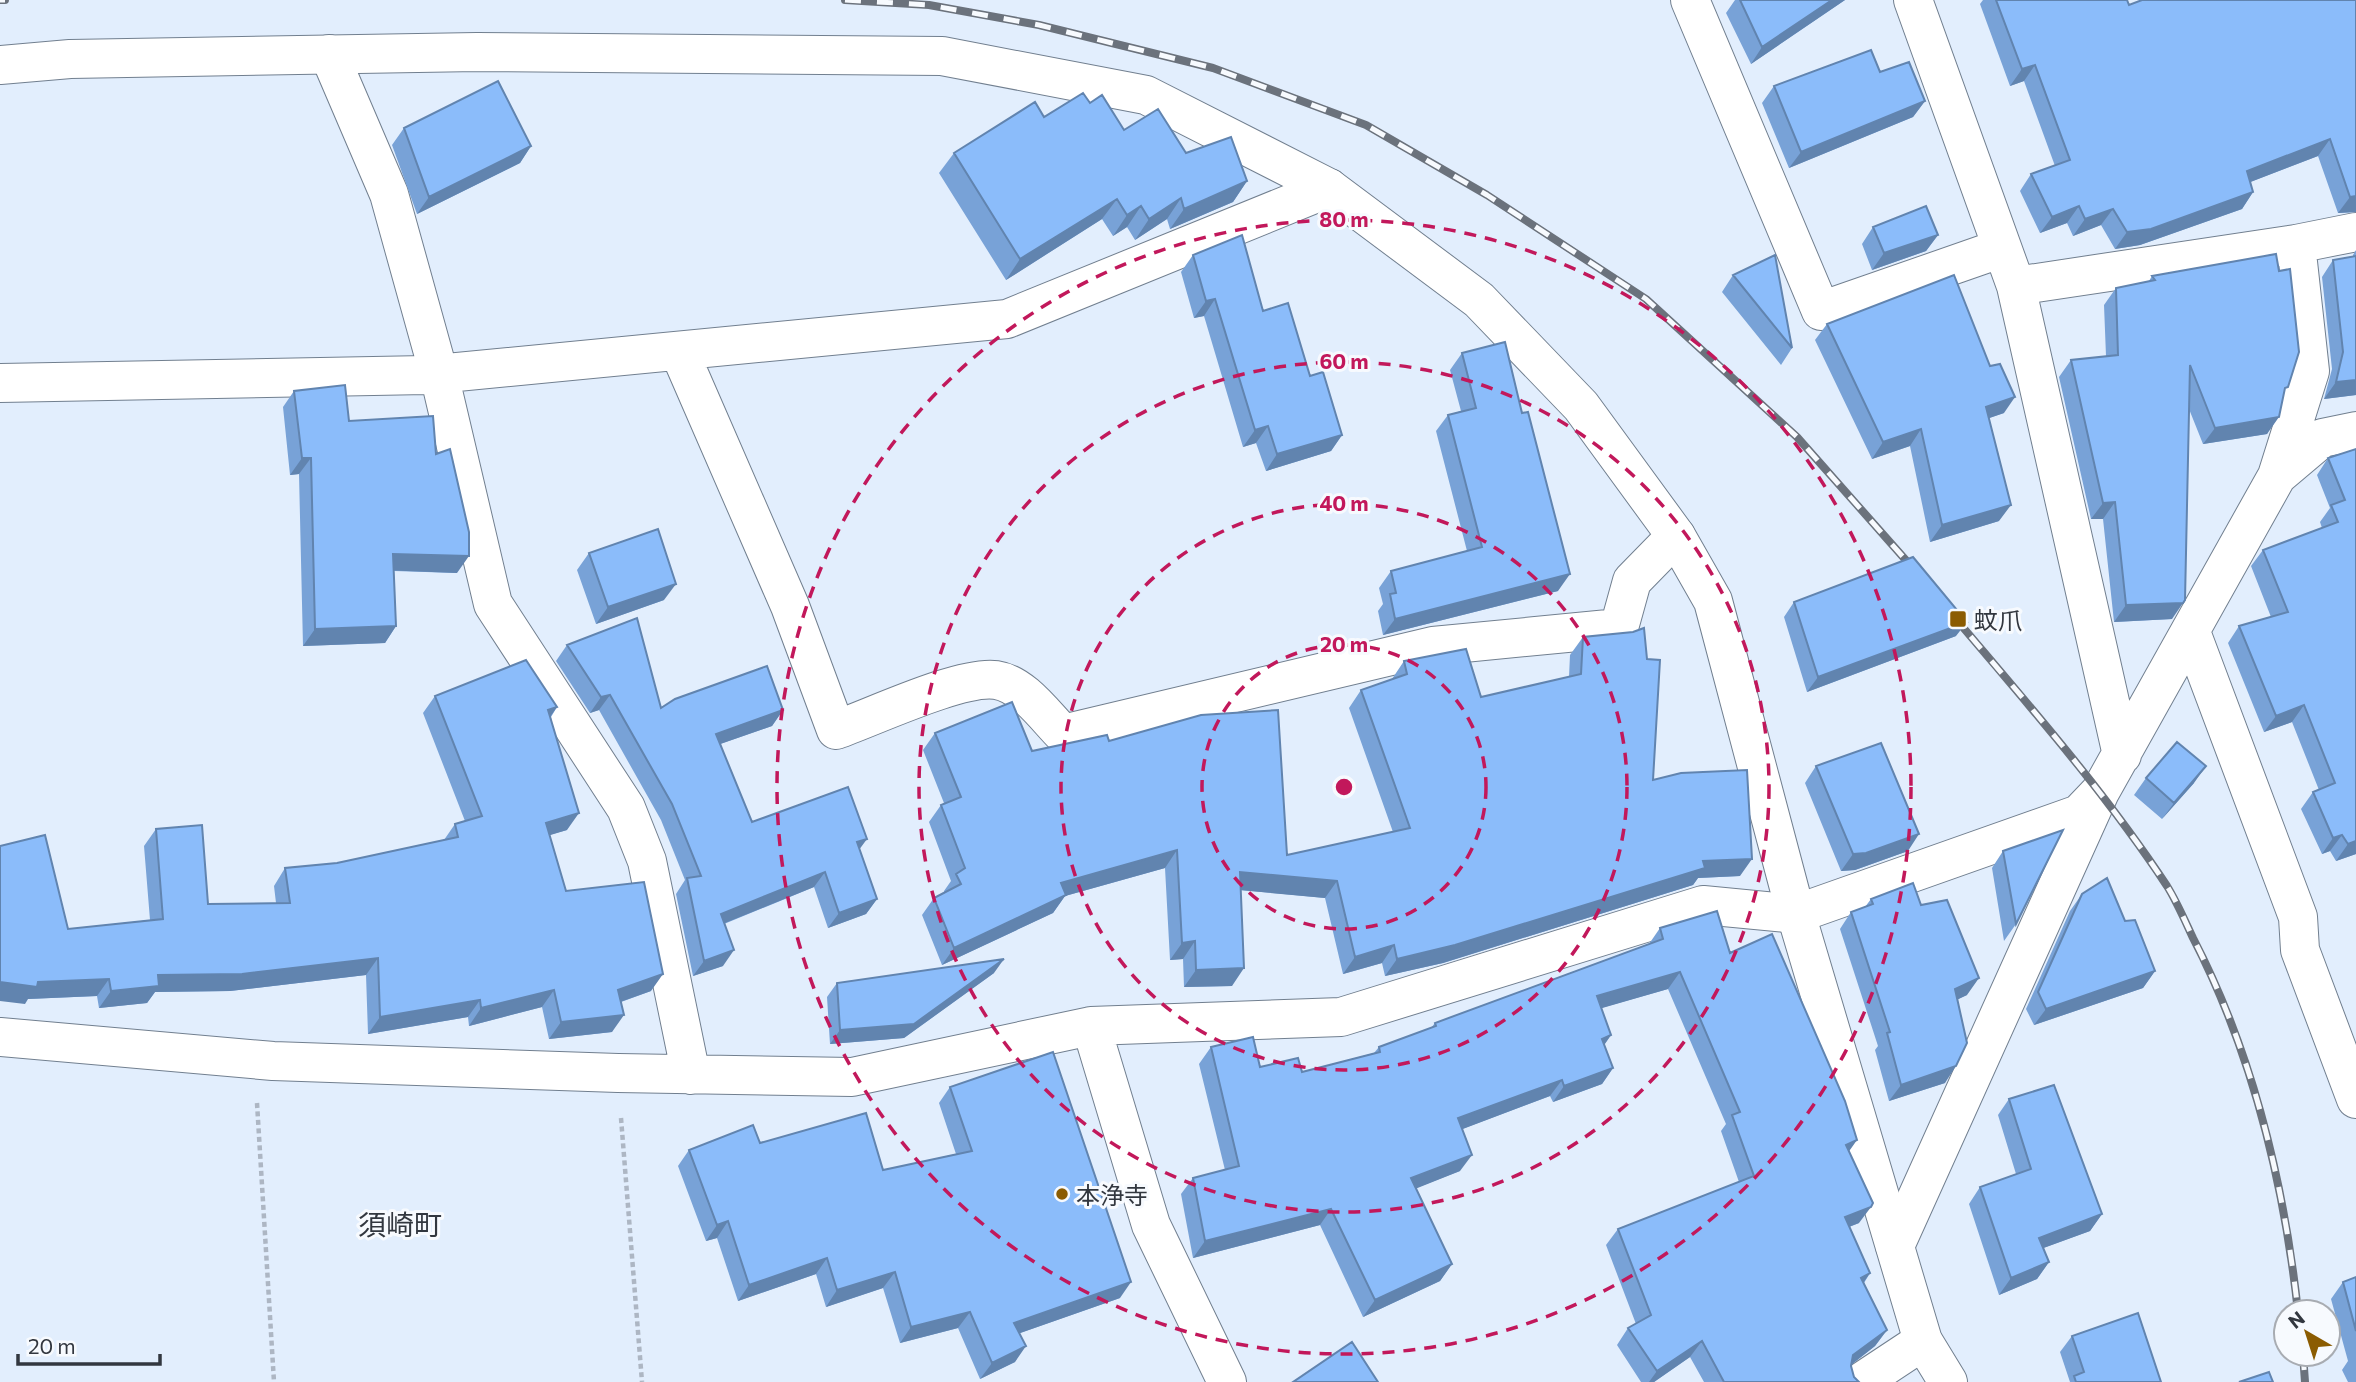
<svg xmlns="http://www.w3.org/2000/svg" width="2356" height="1382" font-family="Commissioner,'Noto Sans JP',sans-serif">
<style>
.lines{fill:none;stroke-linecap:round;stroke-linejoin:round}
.minor-casing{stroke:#717f8f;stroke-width:40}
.tertiary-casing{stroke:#717f8f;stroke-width:40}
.path{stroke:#adb6c3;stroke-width:4.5;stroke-dasharray:5 3.5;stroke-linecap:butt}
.minor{stroke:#fff;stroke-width:38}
.tertiary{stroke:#fff;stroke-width:38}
.rail-casing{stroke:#6b727c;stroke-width:8}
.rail{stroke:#f7fafe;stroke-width:5;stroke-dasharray:16;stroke-linecap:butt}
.wall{fill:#78a2d7}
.shaded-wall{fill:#6184af}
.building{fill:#8bbcfa;stroke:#6184af;stroke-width:2}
.ring{fill:none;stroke:#c2185b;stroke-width:3.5;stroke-dasharray:12 9}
.poi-dot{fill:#8b5c02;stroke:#f7fafe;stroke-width:2.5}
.labels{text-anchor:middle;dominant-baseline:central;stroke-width:6;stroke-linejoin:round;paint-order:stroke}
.poi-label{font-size:24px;fill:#32373f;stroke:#f7fafe;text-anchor:start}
.quarter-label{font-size:28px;fill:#32373f;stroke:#f7fafe}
.centre{fill:#c2185b;stroke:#f7fafe;stroke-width:3.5}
.ring-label{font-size:21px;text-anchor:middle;font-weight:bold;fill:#c2185b;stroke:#f7fafe;stroke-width:6;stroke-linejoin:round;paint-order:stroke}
</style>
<rect width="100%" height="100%" fill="#e2eefd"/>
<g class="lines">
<defs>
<path id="minor" d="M 1690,0 L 1821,311 L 2002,248
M 329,54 L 389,194 L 439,374 L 493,604 L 626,808 L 647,861 L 691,1075
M 2296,244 L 2356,232
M 2016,286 L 2122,755
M 679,351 L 790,606 L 836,730 C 873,717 961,675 996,680 C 1023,684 1045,716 1063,734 L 1433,646 L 1619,628 L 1632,581 L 1676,536
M 0,383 L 426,375 L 1007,319 L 1329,188
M 2277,476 L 2322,438 L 2356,431
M 2191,632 L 2298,917 L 2300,950 L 2356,1099
M 1091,1026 L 1151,1225 L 1227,1382
M 0,1037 L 273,1061 L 618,1073 L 852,1077 L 1091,1026 L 1341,1017 L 1703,905 L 1796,914 L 2079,814 L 2100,792
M 1895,1246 L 2100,792 L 2277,476 L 2310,371 L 2296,244 L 2016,286 L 1913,0
M 1861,1382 L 1923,1341"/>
<path id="tertiary" d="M 0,65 L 70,59 L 477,52 L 942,56 L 1146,95 L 1329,188 L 1479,300 L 1581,406 L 1676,536 L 1713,601 L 1796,914 L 1923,1341 L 1948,1382"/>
</defs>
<use href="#minor" class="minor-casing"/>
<use href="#tertiary" class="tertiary-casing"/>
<path class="path" d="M 257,1103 L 274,1382
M 621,1118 L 642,1382"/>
<use href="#minor" class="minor"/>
<use href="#tertiary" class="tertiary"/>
<defs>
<path id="rail" d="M 0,0 L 5,0
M 845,0 L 929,5 L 1039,25 L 1213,68 L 1366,125 L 1487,195 L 1646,299 L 1797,437 L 1919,575
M 1950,612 C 2025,701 2103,789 2167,886 C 2177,902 2185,921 2193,938 C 2253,1054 2284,1183 2298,1312
M 2303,1354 L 2305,1382"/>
</defs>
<use href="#rail" class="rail-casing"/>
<use href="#rail" class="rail"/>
</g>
<path class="wall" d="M 1735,0 L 1845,0 L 1751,64 L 1726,13 Z
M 1983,0 L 2127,0 L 2129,5 L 2356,0 L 2356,212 L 2338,213 L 2318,156 L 2250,182 L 2253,192 L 2242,209 L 2140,245 L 2115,249 L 2101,225 L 2073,236 L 2067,223 L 2040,233 L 2020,191 L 2031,174 L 2055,166 L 2024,81 L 2010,86 L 1980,4 Z
M 1880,72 L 1925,101 L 1913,117 L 1789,168 L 1762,103 L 1774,86 Z
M 1090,103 L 1124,130 L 1186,153 L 1247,181 L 1233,202 L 1170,229 L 1167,219 L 1135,240 L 1127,227 L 1113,236 L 1102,219 L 1006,280 L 939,173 L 954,153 L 1044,117 Z
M 404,128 L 531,146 L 520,163 L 417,214 L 392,145 Z
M 1873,227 L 1938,235 L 1926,251 L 1872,270 L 1862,244 Z
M 2356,250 L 2356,395 L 2324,399 L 2332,369 L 2322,277 L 2333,260 L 2353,257 L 2353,255 Z
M 1193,255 L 1263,311 L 1310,376 L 1342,435 L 1331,451 L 1266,471 L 1256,443 L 1243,447 L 1204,316 L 1194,318 L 1181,272 Z
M 1733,275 L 1792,348 L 1781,365 L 1722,292 Z
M 2152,276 L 2283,394 L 2267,434 L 2203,444 L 2189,409 L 2172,619 L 2114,622 L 2103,519 L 2091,519 L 2059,377 L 2071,360 L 2106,356 L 2104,305 L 2116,288 L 2149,281 Z
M 1827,324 L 2004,413 L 1989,418 L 1999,521 L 1930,542 L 1910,446 L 1872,459 L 1815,340 Z
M 1462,353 L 1558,591 L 1383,635 L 1378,611 L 1383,604 L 1379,588 L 1391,571 L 1467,551 L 1436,431 L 1448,415 L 1461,411 L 1450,370 Z
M 294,391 L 349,421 L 436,454 L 457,573 L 394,571 L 396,626 L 385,643 L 303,646 L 299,474 L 290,475 L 283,407 Z
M 2356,449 L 2356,854 L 2336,861 L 2330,851 L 2322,854 L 2301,809 L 2313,792 L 2319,790 L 2292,722 L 2264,732 L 2228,643 L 2239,626 L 2271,617 L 2251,566 L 2263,550 L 2322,528 L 2320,522 L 2330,508 L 2317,475 L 2328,458 Z
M 589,553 L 664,600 L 596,624 L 577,570 Z
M 1794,602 L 1956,636 L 1807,692 L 1784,617 Z
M 1583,637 L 1653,780 L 1740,876 L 1698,878 L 1693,885 L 1443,963 L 1385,976 L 1382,963 L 1343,974 L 1325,898 L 1241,890 L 1232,986 L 1184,987 L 1183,959 L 1170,960 L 1165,868 L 1065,896 L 1053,913 L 942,965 L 922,915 L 934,898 L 944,892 L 944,891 L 951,881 L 929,822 L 941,805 L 944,803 L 923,750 L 935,733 L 1032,751 L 1109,741 L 1287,855 L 1393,832 L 1349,708 L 1361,690 L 1392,679 L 1404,661 L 1481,697 L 1569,677 L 1570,655 Z
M 567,645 L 661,708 L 783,710 L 772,726 L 720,744 L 752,822 L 859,849 L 877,899 L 866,914 L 828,928 L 814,887 L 724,924 L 723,966 L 693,976 L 676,894 L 685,880 L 661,820 L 599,710 L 590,713 L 556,661 Z
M 435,696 L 557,707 L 551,717 L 567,830 L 549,835 L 566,891 L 651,991 L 621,1002 L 612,1032 L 549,1039 L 542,1007 L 469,1026 L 468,1017 L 368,1034 L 366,975 L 230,991 L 155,992 L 147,1003 L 99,1008 L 97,996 L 28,999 L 25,1004 L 68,929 L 150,920 L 144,846 L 156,829 L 208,904 L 276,903 L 274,886 L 285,868 L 337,863 L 444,840 L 455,824 L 465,821 L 423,713 Z
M 1816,766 L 1908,851 L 1855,870 L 1841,871 L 1805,783 Z
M 2146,778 L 2194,783 L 2162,819 L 2134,795 Z
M 2003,851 L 2016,924 L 2004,941 L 1992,868 Z
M 2082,894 L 2125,921 L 2155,971 L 2143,988 L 2034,1025 L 2026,1009 L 2070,911 Z
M 1871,899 L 1921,905 L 1967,995 L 1958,999 L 1945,1083 L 1889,1101 L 1875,1050 L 1878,1046 L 1840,929 L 1851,912 L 1865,907 Z
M 1660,928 L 1730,953 L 1849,1151 L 1859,1223 L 1849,1227 L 1870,1273 L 1864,1283 L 1887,1330 L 1875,1346 L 1851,1365 L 1854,1377 L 1859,1382 L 1704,1382 L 1690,1357 L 1654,1382 L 1641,1382 L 1617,1345 L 1628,1328 L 1636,1324 L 1606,1245 L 1618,1229 L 1739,1182 L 1721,1131 L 1726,1124 L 1668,989 L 1601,1008 L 1611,1035 L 1604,1045 L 1613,1068 L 1602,1084 L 1553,1102 L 1550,1096 L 1462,1129 L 1460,1171 L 1416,1188 L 1452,1264 L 1440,1281 L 1363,1317 L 1320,1225 L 1193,1258 L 1181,1194 L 1193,1178 L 1225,1170 L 1199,1064 L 1211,1047 L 1260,1067 L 1302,1072 L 1374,1053 L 1379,1047 L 1431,1028 L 1435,1023 L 1649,944 Z
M 994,973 L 904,1038 L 830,1044 L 827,997 L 837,983 Z
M 950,1087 L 1120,1298 L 1020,1333 L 1015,1362 L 980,1379 L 958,1328 L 900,1343 L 883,1288 L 826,1307 L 816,1274 L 738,1301 L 717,1238 L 706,1241 L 678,1166 L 689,1150 L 760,1143 L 883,1170 L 956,1154 L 939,1103 Z
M 2009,1099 L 2102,1214 L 2090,1231 L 2043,1248 L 2049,1262 L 2037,1279 L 1999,1295 L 1969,1204 L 1980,1187 L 2016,1174 L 1998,1115 Z
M 2356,1277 L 2356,1382 L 2348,1382 L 2342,1370 L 2348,1361 L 2331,1299 L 2343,1282 Z
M 2072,1336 L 2161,1382 L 2070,1382 L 2060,1352 Z"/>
<path class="shaded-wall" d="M 1832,0 L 1845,0 L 1751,64 L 1762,47 Z
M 2035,65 L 2024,81 L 2010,86 L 2022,69 Z
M 1925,101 L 1913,117 L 1789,168 L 1801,152 Z
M 2330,139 L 2318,156 L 2235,188 L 2247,171 Z
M 531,146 L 520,163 L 417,214 L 429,197 Z
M 1247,181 L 1233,202 L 1170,229 L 1184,209 Z
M 2253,192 L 2242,209 L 2140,245 L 2115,249 L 2127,232 Z
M 2356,196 L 2356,212 L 2338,213 L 2350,197 Z
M 1181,198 L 1167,219 L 1135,240 L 1149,219 Z
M 1117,199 L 1102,219 L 1006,280 L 1020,259 Z
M 1141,206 L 1127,227 L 1113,236 L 1127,215 Z
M 2079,206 L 2067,223 L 2040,233 L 2052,217 Z
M 2113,209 L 2101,225 L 2073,236 L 2085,219 Z
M 1938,235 L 1926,251 L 1872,270 L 1884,253 Z
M 1215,299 L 1204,316 L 1194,318 L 1206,301 Z
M 2356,380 L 2356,395 L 2324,399 L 2336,382 Z
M 2015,397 L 2004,413 L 1975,423 L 1986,407 Z
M 2279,417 L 2267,434 L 2203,444 L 2215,428 Z
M 1268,426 L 1256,443 L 1243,447 L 1255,430 Z
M 1921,429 L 1910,446 L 1872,459 L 1883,442 Z
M 1342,435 L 1331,451 L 1266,471 L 1277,454 Z
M 302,458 L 311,458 L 299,474 L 290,475 Z
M 2115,502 L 2103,519 L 2091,519 L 2103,503 Z
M 2011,505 L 1999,521 L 1930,542 L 1942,525 Z
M 393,554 L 469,556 L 457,573 L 381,570 Z
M 1570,574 L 1558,591 L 1383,635 L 1395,619 Z
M 676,584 L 664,600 L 596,624 L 608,607 Z
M 2183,603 L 2172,619 L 2114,622 L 2126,605 Z
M 1967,622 L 1956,636 L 1807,692 L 1818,677 Z
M 396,626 L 385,643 L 303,646 L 315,629 Z
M 610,695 L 599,710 L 590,713 L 601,697 Z
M 2304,705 L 2292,722 L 2264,732 L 2276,716 Z
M 557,707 L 545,724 L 548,710 Z
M 783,710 L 772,726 L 706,749 L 716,734 Z
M 2206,766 L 2194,783 L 2162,819 L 2174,803 Z
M 579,813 L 567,830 L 534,840 L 546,823 Z
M 1919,834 L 1908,851 L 1855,870 L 1841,871 L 1853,854 Z
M 2342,835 L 2330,851 L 2322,854 L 2333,838 Z
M 867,839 L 856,854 L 857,842 Z
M 2356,841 L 2356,854 L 2336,861 L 2348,844 Z
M 1177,850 L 1165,868 L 1065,896 L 1053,913 L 942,965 L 954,948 L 1061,883 Z
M 1752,859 L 1740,876 L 1698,878 L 1693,885 L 1443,963 L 1385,976 L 1397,959 L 1703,861 Z
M 825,872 L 814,887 L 710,929 L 721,914 Z
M 1240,872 L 1337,881 L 1325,898 L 1228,889 Z
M 877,899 L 866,914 L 828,928 L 839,913 Z
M 1195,941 L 1183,959 L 1170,960 L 1182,943 Z
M 1394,945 L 1382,963 L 1343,974 L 1355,957 Z
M 734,950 L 723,966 L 693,976 L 704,961 Z
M 378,958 L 366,975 L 230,991 L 155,992 L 147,1003 L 99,1008 L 111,991 L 158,975 Z
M 1004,959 L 994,973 L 904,1038 L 830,1044 L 840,1030 Z
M 1244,968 L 1232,986 L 1184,987 L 1196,970 Z
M 2155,971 L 2143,988 L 2034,1025 L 2046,1009 Z
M 1680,972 L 1668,989 L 1585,1013 L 1597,996 Z
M 663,974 L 651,991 L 606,1007 L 618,990 Z
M 1979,978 L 1967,995 L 1944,1006 L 1955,989 Z
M 109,979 L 97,996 L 28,999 L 25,1004 L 0,1001 L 0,982 L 38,982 Z
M 554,990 L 542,1007 L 469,1026 L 481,1008 Z
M 480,1000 L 468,1017 L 368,1034 L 380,1017 Z
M 624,1015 L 612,1032 L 549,1039 L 561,1022 Z
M 1611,1035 L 1600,1051 L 1602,1039 Z
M 1956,1066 L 1945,1083 L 1889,1101 L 1901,1085 Z
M 1613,1068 L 1602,1084 L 1553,1102 L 1564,1086 Z
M 1562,1080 L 1550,1096 L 1447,1135 L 1458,1118 Z
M 1857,1140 L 1845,1157 L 1846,1145 Z
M 1472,1155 L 1460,1171 L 1400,1195 L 1411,1178 Z
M 1871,1207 L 1859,1223 L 1833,1233 L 1845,1217 Z
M 1331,1209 L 1320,1225 L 1193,1258 L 1205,1241 Z
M 2102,1214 L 2090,1231 L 2027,1254 L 2039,1238 Z
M 728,1221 L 717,1238 L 706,1241 L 717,1225 Z
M 827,1258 L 816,1274 L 738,1301 L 749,1285 Z
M 2049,1262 L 2037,1279 L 1999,1295 L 2011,1278 Z
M 1452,1264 L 1440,1281 L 1363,1317 L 1375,1300 Z
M 895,1272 L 883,1288 L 826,1307 L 837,1290 Z
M 1870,1273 L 1859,1289 L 1861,1278 Z
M 1131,1282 L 1120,1298 L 1003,1339 L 1014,1323 Z
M 970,1312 L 958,1328 L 900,1343 L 911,1327 Z
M 1887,1330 L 1875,1346 L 1842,1372 L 1853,1355 Z
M 1702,1341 L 1690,1357 L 1654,1382 L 1649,1382 L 1657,1371 Z
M 1026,1346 L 1015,1362 L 980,1379 L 992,1363 Z"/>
<path class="building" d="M 1740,0 L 1832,0 L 1762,47 Z
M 1996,0 L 2127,0 L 2129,5 L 2142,0 L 2356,0 L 2356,196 L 2350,197 L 2330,139 L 2247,171 L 2253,192 L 2151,229 L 2127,232 L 2113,209 L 2085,219 L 2079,206 L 2052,217 L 2031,174 L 2070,160 L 2035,65 L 2022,69 Z
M 1871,50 L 1880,72 L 1909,62 L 1925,101 L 1801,152 L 1774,86 Z
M 498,81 L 531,146 L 429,197 L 404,128 Z
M 1083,93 L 1090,103 L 1102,95 L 1124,130 L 1158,109 L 1186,153 L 1231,137 L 1247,181 L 1184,209 L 1181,198 L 1149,219 L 1141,206 L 1127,215 L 1117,199 L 1020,259 L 954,153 L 1035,102 L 1044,117 Z
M 1926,206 L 1938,235 L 1884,253 L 1873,227 Z
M 1242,235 L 1263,311 L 1288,303 L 1310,376 L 1323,372 L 1342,435 L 1277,454 L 1268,426 L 1255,430 L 1215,299 L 1206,301 L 1193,255 Z
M 2276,254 L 2279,271 L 2290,269 L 2299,352 L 2288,387 L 2285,388 L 2279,417 L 2215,428 L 2190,365 L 2185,600 L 2183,603 L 2126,605 L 2115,502 L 2103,503 L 2071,360 L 2118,355 L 2116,288 L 2155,280 L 2152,276 Z
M 1775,255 L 1792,348 L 1733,275 Z
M 2356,256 L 2356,380 L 2336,382 L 2343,352 L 2333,260 Z
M 1954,275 L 1990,366 L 2000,364 L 2015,397 L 1986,407 L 2011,505 L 1942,525 L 1921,429 L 1883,442 L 1827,324 Z
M 1505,342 L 1522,413 L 1528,412 L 1570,574 L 1395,619 L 1390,594 L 1396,593 L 1391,571 L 1482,547 L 1448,415 L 1476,408 L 1462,353 Z
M 345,385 L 349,421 L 433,416 L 436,454 L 450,449 L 469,532 L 469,556 L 393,554 L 396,626 L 315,629 L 311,458 L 302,458 L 294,391 Z
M 2356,449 L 2356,841 L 2348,844 L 2342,835 L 2333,838 L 2313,792 L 2335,783 L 2304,705 L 2276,716 L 2239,626 L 2288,612 L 2263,550 L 2338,522 L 2331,505 L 2345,500 L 2328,458 Z
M 658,529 L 676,584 L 608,607 L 589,553 Z
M 1913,557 L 1967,622 L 1818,677 L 1794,602 Z
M 637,618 L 661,708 L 675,699 L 767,666 L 783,710 L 716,734 L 752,822 L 848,787 L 867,839 L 857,842 L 877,899 L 839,913 L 825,872 L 721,914 L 734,950 L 704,961 L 687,878 L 701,876 L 672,804 L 610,695 L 601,697 L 567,645 Z
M 1644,628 L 1647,659 L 1660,660 L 1653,780 L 1681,773 L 1747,770 L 1752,859 L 1703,861 L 1705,868 L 1455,945 L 1397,959 L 1394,945 L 1355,957 L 1337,881 L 1240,872 L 1244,968 L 1196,970 L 1195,941 L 1182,943 L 1177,850 L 1061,883 L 1066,895 L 954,948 L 934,898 L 961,884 L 956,874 L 965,868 L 941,805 L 961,797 L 935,733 L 1012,702 L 1032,751 L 1107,735 L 1109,741 L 1201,715 L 1278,710 L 1287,855 L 1410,828 L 1361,690 L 1407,674 L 1404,661 L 1466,649 L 1481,697 L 1581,674 L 1583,637 L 1633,632 Z
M 526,660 L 557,707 L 548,710 L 579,813 L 546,823 L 566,891 L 644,882 L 663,974 L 618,990 L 624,1015 L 561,1022 L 554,990 L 481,1008 L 480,1000 L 380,1017 L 378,958 L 242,974 L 158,975 L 159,986 L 111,991 L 109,979 L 38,982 L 37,987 L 0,982 L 0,846 L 45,835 L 68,929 L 163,919 L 156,829 L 202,825 L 208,904 L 290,903 L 285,868 L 337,863 L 458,837 L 455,824 L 482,816 L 435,696 Z
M 2177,742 L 2206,766 L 2174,803 L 2146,778 Z
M 1881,743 L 1919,834 L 1866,853 L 1853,854 L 1816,766 Z
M 2063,830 L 2016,924 L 2003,851 Z
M 2107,878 L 2125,921 L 2135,920 L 2155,971 L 2046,1009 L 2038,992 L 2082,894 Z
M 1913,883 L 1921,905 L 1947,900 L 1979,978 L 1955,989 L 1967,1043 L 1956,1066 L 1901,1085 L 1887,1033 L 1890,1032 L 1851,912 L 1873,904 L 1871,899 Z
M 1717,911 L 1730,953 L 1772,934 L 1845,1101 L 1857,1140 L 1846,1145 L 1873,1203 L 1871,1207 L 1845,1217 L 1870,1273 L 1861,1278 L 1887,1330 L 1853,1355 L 1851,1366 L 1854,1377 L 1859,1382 L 1724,1382 L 1702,1341 L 1657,1371 L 1628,1328 L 1651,1315 L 1618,1229 L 1754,1176 L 1732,1115 L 1740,1112 L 1680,972 L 1597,996 L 1611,1035 L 1602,1039 L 1613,1068 L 1564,1086 L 1562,1080 L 1458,1118 L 1472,1155 L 1411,1178 L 1452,1264 L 1375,1300 L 1331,1209 L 1205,1241 L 1193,1178 L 1239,1166 L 1211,1047 L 1253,1037 L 1260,1067 L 1298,1058 L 1302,1072 L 1380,1052 L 1379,1047 L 1436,1026 L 1435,1023 L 1663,939 L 1660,928 Z
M 1004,959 L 914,1024 L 840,1030 L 837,983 Z
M 1053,1052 L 1131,1282 L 1014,1323 L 1026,1346 L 992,1363 L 970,1312 L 911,1327 L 895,1272 L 837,1290 L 827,1258 L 749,1285 L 728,1221 L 717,1225 L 689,1150 L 753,1125 L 760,1143 L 866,1113 L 883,1170 L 972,1151 L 950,1087 Z
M 2054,1085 L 2102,1214 L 2039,1238 L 2049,1262 L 2011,1278 L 1980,1187 L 2031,1169 L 2009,1099 Z
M 2356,1277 L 2356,1331 L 2343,1282 Z
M 2138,1313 L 2161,1382 L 2076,1382 L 2074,1376 L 2084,1372 L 2072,1336 Z
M 1352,1342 L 1378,1382 L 1293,1382 Z
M 2269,1372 L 2273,1382 L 2239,1382 Z"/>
<g class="ring">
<circle cx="1344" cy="787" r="142"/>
<circle cx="1344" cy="787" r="283"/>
<circle cx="1344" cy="787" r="425"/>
<circle cx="1344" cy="787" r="567"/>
</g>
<g class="poi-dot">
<rect x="1949" y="610" width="18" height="18" rx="3.5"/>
<circle cx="1062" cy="1194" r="7"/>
</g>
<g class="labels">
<g class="poi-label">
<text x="1974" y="619">蚊爪</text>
<text x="1076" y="1194">本浄寺</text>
</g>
<g class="quarter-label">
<text x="400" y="1224">須崎町</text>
</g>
</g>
<circle cx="1344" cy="787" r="10" class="centre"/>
<g class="ring-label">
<text x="1344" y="227">80 m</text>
<text x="1344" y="369">60 m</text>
<text x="1344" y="511">40 m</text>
<text x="1344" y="652">20 m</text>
</g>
<g transform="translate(2307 1333) rotate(321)"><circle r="33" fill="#f7fafe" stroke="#a8acb2" stroke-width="2"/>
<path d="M0-5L12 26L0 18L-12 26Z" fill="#8b5c02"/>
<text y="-10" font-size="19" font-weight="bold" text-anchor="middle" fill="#32373f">N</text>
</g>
<path d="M18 1354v10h142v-10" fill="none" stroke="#32373f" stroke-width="3.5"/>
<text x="28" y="1354" font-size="21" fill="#32373f" stroke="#f7fafe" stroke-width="5" paint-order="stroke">20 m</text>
</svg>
